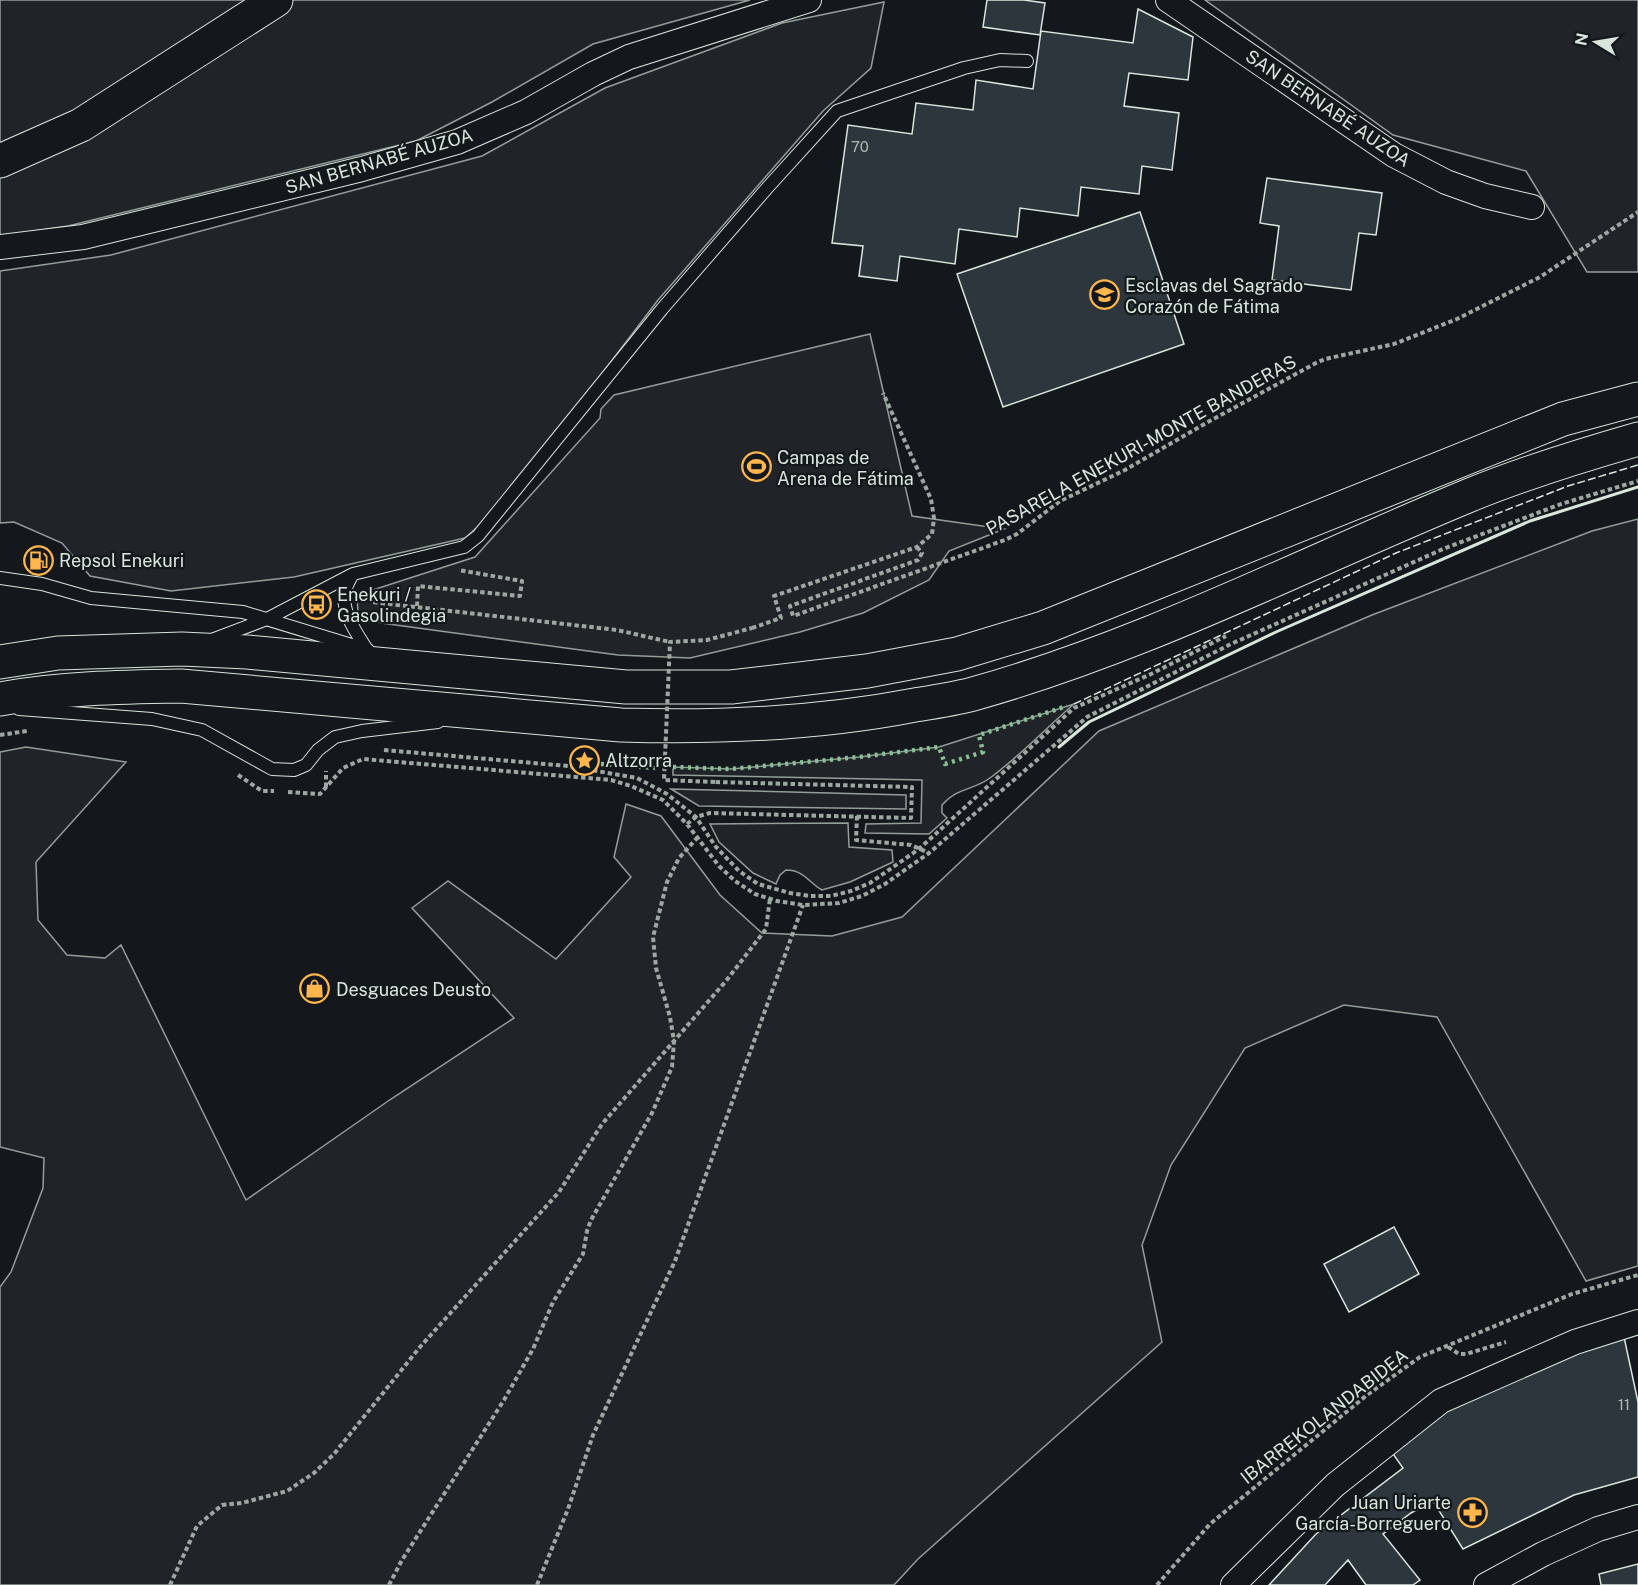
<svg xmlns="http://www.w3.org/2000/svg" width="1638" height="1585" font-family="'Public Sans',sans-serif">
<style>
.green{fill:#202428;stroke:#939e99;stroke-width:1.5}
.building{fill:#2c363c;stroke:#d8e6dc;stroke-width:1.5}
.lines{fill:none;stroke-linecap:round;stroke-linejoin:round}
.lane-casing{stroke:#d8e6dc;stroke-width:14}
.street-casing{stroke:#d8e6dc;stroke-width:26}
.secondary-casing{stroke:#d8e6dc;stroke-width:35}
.primary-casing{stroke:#d8e6dc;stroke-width:35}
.path{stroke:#9da8a2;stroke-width:4;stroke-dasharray:4.5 3;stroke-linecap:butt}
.lane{stroke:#14181c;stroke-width:12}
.street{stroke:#14181c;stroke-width:24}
.secondary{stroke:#14181c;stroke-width:33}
.primary{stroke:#14181c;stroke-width:33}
.path-bridge{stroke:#9da8a2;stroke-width:4;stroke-dasharray:4.5 3;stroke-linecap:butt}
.hedge{stroke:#8ac095;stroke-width:4.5;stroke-dasharray:3 4.5;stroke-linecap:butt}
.fence{stroke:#d8e6dc;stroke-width:1.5;stroke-dasharray:8 3;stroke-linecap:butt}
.wall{stroke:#d8e6dc;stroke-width:3}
.labels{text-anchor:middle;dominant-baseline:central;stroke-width:4.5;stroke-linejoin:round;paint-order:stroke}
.number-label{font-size:15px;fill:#adbab4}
.street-label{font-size:18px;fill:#d8e6dc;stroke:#14181c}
.poi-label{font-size:18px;fill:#d8e6dc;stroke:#14181c;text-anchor:start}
</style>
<rect width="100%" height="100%" fill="#14181c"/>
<path class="green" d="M 0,0 L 750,0 L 593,44 L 492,102 L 416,141 L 68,226 L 0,236 Z
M 1205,0 L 1638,0 L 1638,272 L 1587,272 L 1526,171 L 1393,135 Z
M 884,2 L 871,68 L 823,111 L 658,300 L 501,506 L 465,538 L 294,577 L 171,591 L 90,576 L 62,543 L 14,522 L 0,523 L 0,271 L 111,255 L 482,156 L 605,88 L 782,23 Z
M 870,334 L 912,516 L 1004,529 L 949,551 L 929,580 L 863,613 L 800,632 L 690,658 L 618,655 L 381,623 L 358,612 L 357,595 L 475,557 L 600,418 L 601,409 L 614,395 Z
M 1638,519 L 1638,1266 L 1586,1281 L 1437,1017 L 1344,1005 L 1245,1048 L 1171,1165 L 1142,1245 L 1162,1342 L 918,1559 L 894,1585 L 0,1585 L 0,1287 L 11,1272 L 43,1188 L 44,1158 L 0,1147 L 0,752 L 26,747 L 126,762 L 36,862 L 38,920 L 67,955 L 105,958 L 121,945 L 246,1200 L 391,1099 L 514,1018 L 412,908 L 448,881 L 556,959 L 631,877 L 614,857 L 626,804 L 661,816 L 720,895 L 762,933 L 832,936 L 902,917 L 1099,731 L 1372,615 L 1592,531 Z
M 1074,704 C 1046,728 1020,756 990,778 C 974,790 956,788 942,805 L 942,813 L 947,818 L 929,834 L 865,833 L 866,824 L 921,823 L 922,780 L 673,775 L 673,767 L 731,769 L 859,757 L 939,747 Z
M 671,789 L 906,795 L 906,809 L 699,806 Z
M 848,823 L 849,847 L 892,850 L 893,862 L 850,882 L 822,890 C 808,882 804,870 786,870 L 780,875 L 776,884 L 753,873 L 719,842 L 710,824 Z"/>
<path class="building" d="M 987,0 L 1024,0 L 1045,3 L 1040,35 L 983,27 Z
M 1138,9 L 1193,37 L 1188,80 L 1129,73 L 1124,106 L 1179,113 L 1172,170 L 1142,166 L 1139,194 L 1081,187 L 1078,216 L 1020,208 L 1017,237 L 959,229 L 955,264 L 900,256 L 897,281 L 859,276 L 863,246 L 832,243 L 848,125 L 912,134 L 916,103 L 973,110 L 976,80 L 1033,89 L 1041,31 L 1133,43 Z
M 1267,178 L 1382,193 L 1376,235 L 1359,233 L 1351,290 L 1272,280 L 1279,226 L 1260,223 Z
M 1140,212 L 1184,344 L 1003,407 L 957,274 Z
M 1394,1227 L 1419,1274 L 1349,1312 L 1324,1264 Z
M 1624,1337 L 1638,1402 L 1638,1477 L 1574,1495 L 1463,1549 L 1433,1501 L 1411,1513 L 1383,1534 L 1420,1580 L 1413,1585 L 1366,1585 L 1348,1560 L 1325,1585 L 1269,1585 L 1316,1534 L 1403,1468 L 1391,1451 L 1455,1405 L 1530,1369 Z
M 1638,1564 L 1638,1585 L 1601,1585 L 1599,1574 Z"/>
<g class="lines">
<defs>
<path id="lane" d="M 353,574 C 350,579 346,586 345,592 C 341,613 357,633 367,650
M 0,578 L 42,584 L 91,598 L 243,612 L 368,650
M 214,639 L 267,619 L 353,574 L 464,547 L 478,536 L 662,309 L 768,187 L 837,111 L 964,68 L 1000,60 L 1027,61
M 19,709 L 152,719 L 202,730 L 272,769 L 294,770 L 306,765 L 318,750 L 335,737 L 362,731 L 438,722"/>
<path id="street" d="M 1168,0 L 1394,155 L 1446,182 L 1485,196 L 1532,207
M 0,247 L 83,237 L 362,169 L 457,142 L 526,112 L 593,74 L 629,57 L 809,0
M 1233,1585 L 1335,1485 L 1441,1401 L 1575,1342 L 1638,1322
M 1486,1585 L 1543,1554 L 1598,1529 L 1638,1517"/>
<path id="secondary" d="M 0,161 L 81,125 L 276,0"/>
<path id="primary" d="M 0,662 L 58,653 L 182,649 L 247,652 L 626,687 L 731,687 L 867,671 L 957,654 L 1043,628 L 1563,419 L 1638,399
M 0,699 C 59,688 121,687 181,686 L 621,725 C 720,728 817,724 915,705 C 934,702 954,699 973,694 C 1145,646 1305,563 1470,495 C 1524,473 1582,455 1638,439"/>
</defs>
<use href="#lane" class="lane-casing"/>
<use href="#street" class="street-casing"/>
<use href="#secondary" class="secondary-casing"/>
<use href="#primary" class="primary-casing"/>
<path class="path" d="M 917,547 L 922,553 L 918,560 L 790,606 L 793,616 L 1005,540 L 1017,534 L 1060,501 L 1125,470 L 1208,422 L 1316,363 L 1325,359 L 1394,344 L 1457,319 L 1540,277 L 1638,212
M 373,590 L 370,592 L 372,602 L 617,630 L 670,642
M 417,606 L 418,586 L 520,596 L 522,581 L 458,570
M 752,628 L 781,618 L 774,596 L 917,547 L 932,534 L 934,518 L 931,499 L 883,393
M 0,735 L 27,731
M 384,750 L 568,766 L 637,778 L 667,794 L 696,817 L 716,847 L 739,871 L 758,884 L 790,893 L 810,896 L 831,896 L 851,891 L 870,883 L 919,849 L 1074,708 L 1151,674 L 1226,636
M 238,775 L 262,791 L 274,791
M 326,787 L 326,771
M 288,792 L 320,794 L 343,768 L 363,759 L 611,780 L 631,786 L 663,800 L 687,824 L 719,866 L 735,881 L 755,894 L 777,901 L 803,905 L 839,903 L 862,896 L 885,884 L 929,853 L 1087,717 L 1231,644 L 1443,549 L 1561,504 L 1638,481
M 857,816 L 856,840 L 911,845 L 929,853
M 687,824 L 696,817 L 710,813 L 911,818 L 912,787 L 715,782
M 1448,1347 L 1459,1354 L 1466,1354 L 1506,1342
M 170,1585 L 197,1526 L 222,1505 L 242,1503 L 287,1491 L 314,1473 L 334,1454 L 420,1347 L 559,1192 L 602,1124 L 726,981 L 766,929 L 770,898
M 389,1585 L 402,1560 L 504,1400 L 533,1349 L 553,1302 L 583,1254 L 587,1231 L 591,1220 L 652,1113 L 672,1067 L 674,1041 L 670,1017 L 656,968 L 653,937 L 667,882 L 679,858 L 697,838
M 537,1585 L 568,1509 L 593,1435 L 675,1261 L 803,905
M 1157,1585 L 1210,1524 L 1367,1395 L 1420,1357 L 1572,1294 L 1638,1275"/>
<use href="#lane" class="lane"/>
<use href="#street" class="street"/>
<use href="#secondary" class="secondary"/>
<use href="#primary" class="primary"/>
<path class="path-bridge" d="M 715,782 L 664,780 L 670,642 L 707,640 L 752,628"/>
<path class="hedge" d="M 586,763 L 655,768
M 673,767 L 731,769 L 859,757 L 939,747 L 945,764 L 983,752 L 979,735 L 1067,706"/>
<path class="fence" d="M 1074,704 L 1396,553 L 1568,486 L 1638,465"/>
<path class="wall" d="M 1059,747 L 1089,722 L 1276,632 L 1530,521 L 1638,487"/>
</g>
<defs>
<symbol id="school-ring" viewBox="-11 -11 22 22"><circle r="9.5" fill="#14181c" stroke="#ffb74d" stroke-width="1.5"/><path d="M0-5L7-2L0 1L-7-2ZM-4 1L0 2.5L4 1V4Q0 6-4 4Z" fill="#ffb74d"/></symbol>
<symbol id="stadium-ring" viewBox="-11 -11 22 22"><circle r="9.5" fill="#14181c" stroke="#ffb74d" stroke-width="1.5"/><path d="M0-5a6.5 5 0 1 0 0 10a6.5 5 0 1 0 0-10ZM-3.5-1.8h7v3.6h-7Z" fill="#ffb74d"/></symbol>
<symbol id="fuel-ring" viewBox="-11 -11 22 22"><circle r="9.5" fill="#14181c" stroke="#ffb74d" stroke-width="1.5"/><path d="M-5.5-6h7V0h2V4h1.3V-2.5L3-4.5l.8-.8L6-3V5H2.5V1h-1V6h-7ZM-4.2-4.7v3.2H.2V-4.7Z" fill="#ffb74d"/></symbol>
<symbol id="bus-ring" viewBox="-11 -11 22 22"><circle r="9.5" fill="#14181c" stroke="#ffb74d" stroke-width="1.5"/><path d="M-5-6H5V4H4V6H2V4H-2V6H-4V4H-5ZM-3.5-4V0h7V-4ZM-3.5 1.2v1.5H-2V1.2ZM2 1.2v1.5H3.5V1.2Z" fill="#ffb74d"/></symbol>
<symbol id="sight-ring" viewBox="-11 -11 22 22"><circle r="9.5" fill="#14181c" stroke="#ffb74d" stroke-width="1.5"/><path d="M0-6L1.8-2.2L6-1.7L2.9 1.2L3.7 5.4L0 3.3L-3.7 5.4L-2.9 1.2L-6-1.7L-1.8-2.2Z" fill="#ffb74d"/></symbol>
<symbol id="shop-ring" viewBox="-11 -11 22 22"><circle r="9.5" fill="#14181c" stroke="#ffb74d" stroke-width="1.5"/><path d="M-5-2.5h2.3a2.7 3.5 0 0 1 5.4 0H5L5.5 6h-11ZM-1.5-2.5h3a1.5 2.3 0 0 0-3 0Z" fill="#ffb74d"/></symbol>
<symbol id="pharmacy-ring" viewBox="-11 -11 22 22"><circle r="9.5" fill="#14181c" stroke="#ffb74d" stroke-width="1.5"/><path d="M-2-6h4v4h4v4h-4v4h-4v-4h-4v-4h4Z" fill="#ffb74d"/></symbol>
</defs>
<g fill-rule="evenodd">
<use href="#school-ring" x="1088" y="278" width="33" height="33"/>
<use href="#stadium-ring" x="740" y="450" width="33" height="33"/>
<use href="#fuel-ring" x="22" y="544" width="33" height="33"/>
<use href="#bus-ring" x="300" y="588" width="33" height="33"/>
<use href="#sight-ring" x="568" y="744" width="33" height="33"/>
<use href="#shop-ring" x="298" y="972" width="33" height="33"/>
<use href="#pharmacy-ring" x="1456" y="1496" width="33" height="33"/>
</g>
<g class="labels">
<g class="number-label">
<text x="860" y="146">70</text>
<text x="1624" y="1404">11</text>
</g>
<g class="street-label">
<text transform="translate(1328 108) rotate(34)">SAN BERNABÉ AUZOA</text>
<text transform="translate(379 161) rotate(-16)">SAN BERNABÉ AUZOA</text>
<text transform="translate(1141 445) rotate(-29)">PASARELA ENEKURI-MONTE BANDERAS</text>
<text transform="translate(1324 1416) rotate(-38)">IBARREKOLANDABIDEA</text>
</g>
<g class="poi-label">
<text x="1125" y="285">Esclavas del Sagrado<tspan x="1125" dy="21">Corazón de Fátima</tspan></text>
<text x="777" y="457">Campas de<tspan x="777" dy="21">Arena de Fátima</tspan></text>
<text x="59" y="560">Repsol Enekuri</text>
<text x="337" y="594">Enekuri /<tspan x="337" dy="21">Gasolindegia</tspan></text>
<text x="605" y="760">Altzorra</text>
<text x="336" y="989">Desguaces Deusto</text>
<text x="1451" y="1502" text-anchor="end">Juan Uriarte<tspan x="1451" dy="21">García-Borreguero</tspan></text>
</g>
</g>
<g transform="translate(1596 42) rotate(281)" stroke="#14181c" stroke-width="4.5" paint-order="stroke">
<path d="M0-4.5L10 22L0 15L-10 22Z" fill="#d8e6dc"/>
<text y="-9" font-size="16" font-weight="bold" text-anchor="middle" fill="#d8e6dc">N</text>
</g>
</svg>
